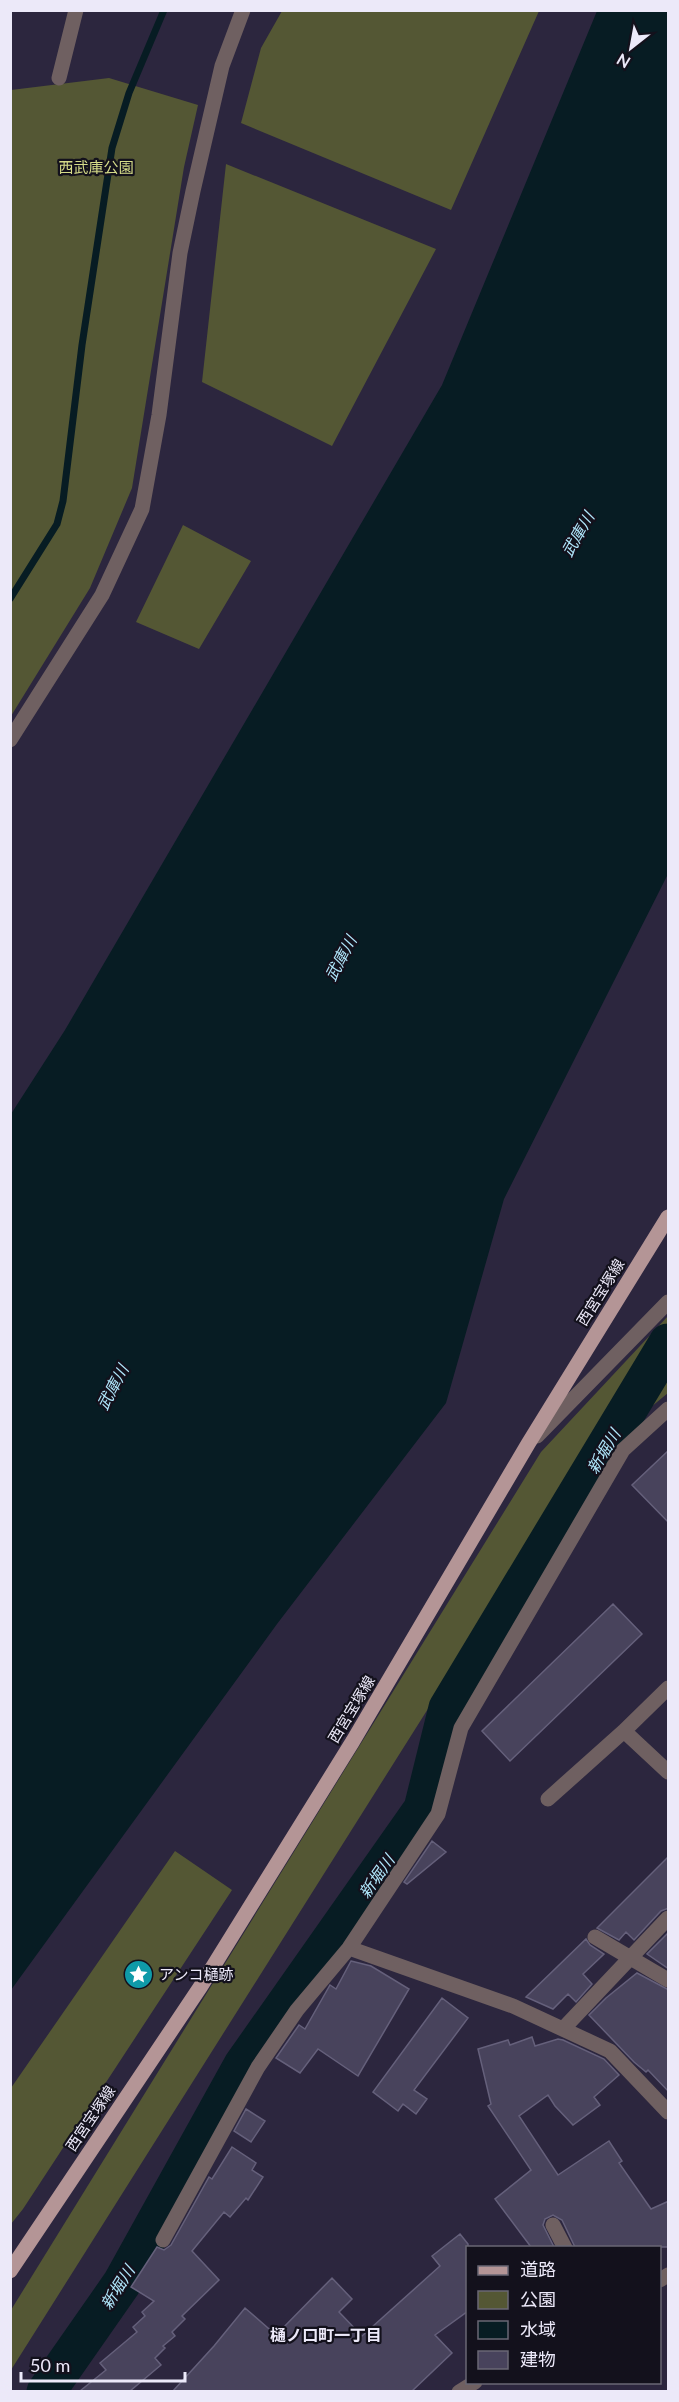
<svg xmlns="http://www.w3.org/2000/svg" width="679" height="2402" font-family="Lato,'Noto Sans JP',sans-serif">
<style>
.green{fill:#545734}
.water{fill:#071c23}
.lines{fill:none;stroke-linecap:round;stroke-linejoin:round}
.stream{stroke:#071c23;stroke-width:7}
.river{stroke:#071c23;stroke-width:39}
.building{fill:#48435c;stroke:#65607b;stroke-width:1.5}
.minor{stroke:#6f6061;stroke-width:15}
.major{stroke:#b49596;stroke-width:15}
.labels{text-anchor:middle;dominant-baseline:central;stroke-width:4.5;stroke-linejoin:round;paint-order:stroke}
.park-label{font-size:15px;fill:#d6dc89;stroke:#13111c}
.street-label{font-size:15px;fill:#ece9f9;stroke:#13111c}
.poi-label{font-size:15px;fill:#ece9f9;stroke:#13111c;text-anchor:start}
.water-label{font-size:16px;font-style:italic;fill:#b1e8fd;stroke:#13111c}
.neighbourhood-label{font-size:16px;font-weight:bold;fill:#ece9f9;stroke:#13111c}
</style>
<rect width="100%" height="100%" fill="#2c263e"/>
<path class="green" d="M 282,11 L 539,11 L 451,210 L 241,123 L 261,48 Z
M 109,78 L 198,105 L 184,167 L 132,488 L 90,588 L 11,716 L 11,90 Z
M 226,164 L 436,249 L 332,446 L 202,382 Z
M 183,525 L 251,561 L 199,649 L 136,622 Z
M 668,1316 L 668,1334 L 651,1362 L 659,1369 L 668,1356 L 668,1393 L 583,1463 L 11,2370 L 11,2310 L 541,1452 Z
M 175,1851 L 232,1890 L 23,2209 L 11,2224 L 11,2088 Z"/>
<path class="water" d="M 597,11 L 668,11 L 668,874 L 504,1199 L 446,1403 L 277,1624 L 11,1990 L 11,1114 L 65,1030 L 442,385 Z"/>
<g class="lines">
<path class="stream" d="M 10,599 L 57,524 L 63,501 L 82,345 L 112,148 L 129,93 L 164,10"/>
<path class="river" d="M 46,2392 L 122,2283 L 243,2065 L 423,1809 L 448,1708 L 668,1343"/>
</g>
<path class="building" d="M 669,1450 L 669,1523 L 632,1485 Z
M 613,1604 L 642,1634 L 510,1761 L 482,1731 Z
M 432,1841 L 446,1852 L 407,1884 L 404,1882 Z
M 669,1856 L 669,1908 L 661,1911 L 634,1940 L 626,1932 L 619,1940 L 597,1928 Z
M 669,1932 L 669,1969 L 647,1954 Z
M 586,1939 L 590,1945 L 604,1954 L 583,1974 L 592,1984 L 576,2002 L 568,1994 L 553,2009 L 526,1997 Z
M 351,1961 L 371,1966 L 409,1989 L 358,2076 L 318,2049 L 300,2073 L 276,2058 L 299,2025 L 305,2029 L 330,1985 L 336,1989 Z
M 637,1973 L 669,1990 L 669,2092 L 648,2070 L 646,2072 L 634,2062 L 589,2015 L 606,1998 Z
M 442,1998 L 468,2018 L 414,2090 L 427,2099 L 416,2114 L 403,2104 L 398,2111 L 373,2092 Z
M 532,2037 L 535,2046 L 558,2039 L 563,2040 L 604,2059 L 619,2075 L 594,2097 L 600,2105 L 573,2125 L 555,2106 L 548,2095 L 519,2116 L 558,2175 L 609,2141 L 622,2161 L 619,2163 L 651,2209 L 669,2201 L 669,2247 L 575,2247 L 562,2220 L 553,2215 L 545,2219 L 543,2225 L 554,2247 L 531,2247 L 495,2199 L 531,2170 L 488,2106 L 491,2104 L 478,2049 L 508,2040 L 510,2045 Z
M 246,2109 L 265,2121 L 251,2142 L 234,2131 Z
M 232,2147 L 256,2163 L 252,2170 L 263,2177 L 248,2200 L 246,2198 L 230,2217 L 224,2212 L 192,2251 L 219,2280 L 182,2316 L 185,2319 L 172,2332 L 175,2336 L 163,2346 L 165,2348 L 155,2358 L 161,2365 L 130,2391 L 80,2391 L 106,2370 L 100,2363 L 137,2332 L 133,2327 L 145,2316 L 142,2312 L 154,2301 L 131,2287 L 157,2247 L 164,2250 L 171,2245 L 209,2177 L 212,2179 Z
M 460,2234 L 468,2244 L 468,2311 L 435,2335 L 452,2353 L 412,2391 L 173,2391 L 214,2346 L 245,2308 L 276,2335 L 332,2278 L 352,2299 L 339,2312 L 362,2336 L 440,2266 L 432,2256 Z"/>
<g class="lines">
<path class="minor" d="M 59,78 L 76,10
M 10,740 L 102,595 L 142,509 L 159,415 L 180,253 L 193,191 L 222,66 L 243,10
M 537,1436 L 668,1302
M 624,1731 L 668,1688
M 548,1799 L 624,1731 L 668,1772
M 595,1937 L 668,1980
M 349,1948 L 513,2006 L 610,2051 L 668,2112
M 563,2029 L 668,1918
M 553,2225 L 565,2248
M 163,2240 L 258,2067 L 297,2010 L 349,1948 L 438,1814 L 461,1728 L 623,1450 L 668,1409
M 660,2280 L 668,2275
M 459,2392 L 475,2382"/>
<path class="major" d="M 10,2271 L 201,1986 L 353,1741 L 528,1444 L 668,1217"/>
</g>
<defs>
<symbol id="sight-disc" viewBox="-11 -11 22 22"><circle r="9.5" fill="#0f9aa8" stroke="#13111c"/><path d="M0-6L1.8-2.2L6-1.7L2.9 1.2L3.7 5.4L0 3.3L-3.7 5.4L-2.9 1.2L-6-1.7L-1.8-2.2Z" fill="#fff"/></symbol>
</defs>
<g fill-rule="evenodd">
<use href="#sight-disc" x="122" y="1958" width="33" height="33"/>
</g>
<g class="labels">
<g class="park-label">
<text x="96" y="167">西武庫公園</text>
</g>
<g class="street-label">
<text transform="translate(600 1292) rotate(-58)">西宮宝塚線</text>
<text transform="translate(351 1709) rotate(-59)">西宮宝塚線</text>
<text transform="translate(90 2118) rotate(-56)">西宮宝塚線</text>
</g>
<g class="poi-label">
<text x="159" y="1974">アンコ樋跡</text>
</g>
<g class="water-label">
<text transform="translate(577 534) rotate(-60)">武庫川</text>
<text transform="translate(340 958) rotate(-62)">武庫川</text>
<text transform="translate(112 1387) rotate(-62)">武庫川</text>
<text transform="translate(603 1451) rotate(-59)">新堀川</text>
<text transform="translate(376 1876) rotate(-55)">新堀川</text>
<text transform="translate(117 2287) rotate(-58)">新堀川</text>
</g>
<g class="neighbourhood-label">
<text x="326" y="2334">樋ノ口町一丁目</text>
</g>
</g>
<rect width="679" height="2402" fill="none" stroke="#ece9f9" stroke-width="24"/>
<rect x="466" y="2246" width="195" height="138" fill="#13111c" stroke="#6a6774" stroke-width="1.5"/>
<rect x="478" y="2266" width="30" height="9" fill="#b49596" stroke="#6a6774" stroke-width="1.5"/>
<text x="520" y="2276" font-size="18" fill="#ece9f9">道路</text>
<rect x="478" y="2291" width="30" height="18" fill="#545734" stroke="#6a6774" stroke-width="1.5"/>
<text x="520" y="2306" font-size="18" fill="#ece9f9">公園</text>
<rect x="478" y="2321" width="30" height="18" fill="#071c23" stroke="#6a6774" stroke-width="1.5"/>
<text x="520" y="2336" font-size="18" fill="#ece9f9">水域</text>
<rect x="478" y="2351" width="30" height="18" fill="#48435c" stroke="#6a6774" stroke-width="1.5"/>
<text x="520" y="2366" font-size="18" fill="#ece9f9">建物</text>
<g transform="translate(631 48) rotate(211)" stroke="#13111c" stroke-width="4.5" paint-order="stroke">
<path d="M0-4.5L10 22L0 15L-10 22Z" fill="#ece9f9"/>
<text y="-9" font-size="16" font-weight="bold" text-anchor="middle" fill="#ece9f9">N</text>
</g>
<path d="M21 2372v9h164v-9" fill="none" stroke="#ece9f9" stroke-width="3"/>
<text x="30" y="2372" font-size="18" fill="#ece9f9" stroke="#13111c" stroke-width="4.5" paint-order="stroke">50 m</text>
</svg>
